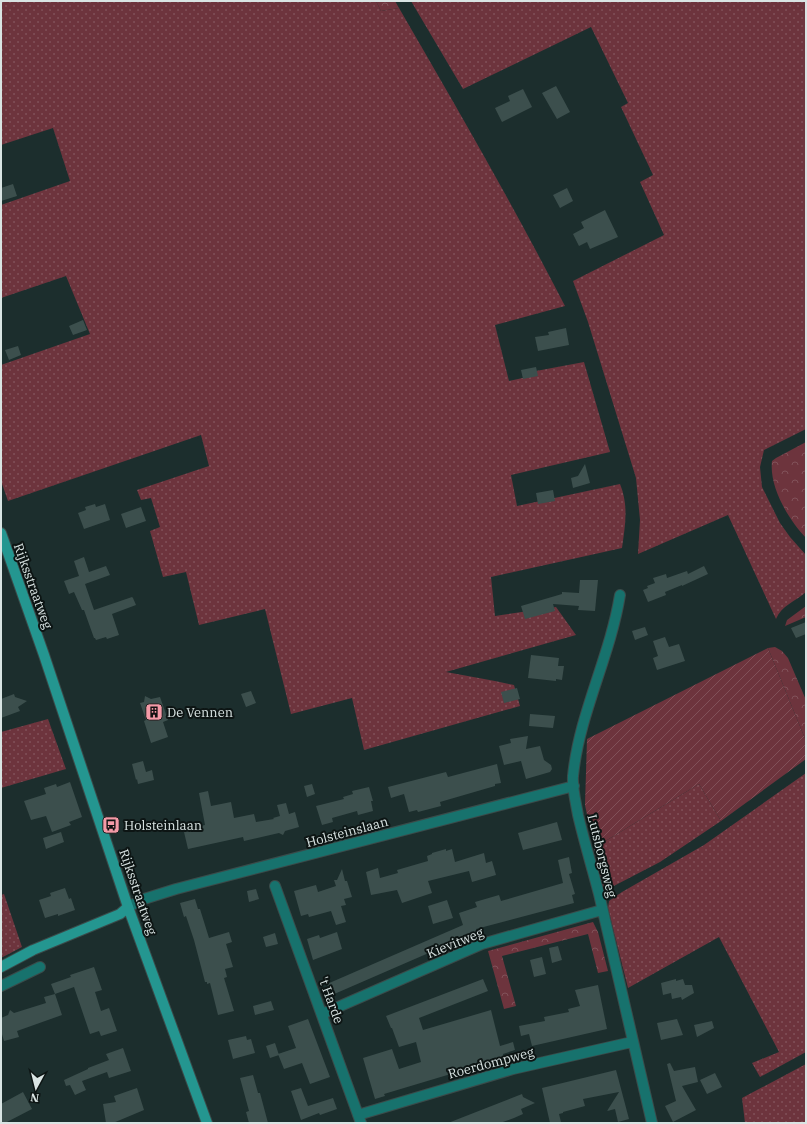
<svg xmlns="http://www.w3.org/2000/svg" width="807" height="1124" font-family="'IBM Plex Serif',serif">
<style>
.grass{fill:url(#grass-dots)}
.forest{fill:url(#forest-crowns)}
.garden{fill:url(#garden-furrows)}
.building{fill:#3c4f4d}
.lines{fill:none;stroke-linecap:round;stroke-linejoin:round}
.minor-casing{stroke:#3a4b4a;stroke-width:12}
.secondary-casing{stroke:#3a4b4a;stroke-width:12}
.minor{stroke:#17726d;stroke-width:10}
.secondary{stroke:#249690;stroke-width:10}
.labels{text-anchor:middle;dominant-baseline:central;stroke-width:4;stroke-linejoin:round;paint-order:stroke}
.street-label{font-size:13px;fill:#d9e4e3;stroke:#0d1514}
.poi-label{font-size:13px;fill:#d9e4e3;stroke:#0d1514;text-anchor:start}
</style>
<defs>
<pattern id="grass-dots" width="8" height="8" patternUnits="userSpaceOnUse"><rect width="8" height="8" fill="#6d343d"/><path d="M2 2h.1M6 6h.1" fill="none" stroke="#815159" stroke-width="1.8" stroke-linecap="round"/></pattern>
<pattern id="forest-crowns" width="20" height="18" patternUnits="userSpaceOnUse"><rect width="20" height="18" fill="#6d343d"/><path d="M2 6a3 3 0 1 1 6 0M12 15a3 3 0 1 1 6 0" fill="none" stroke="#815159"/></pattern>
<pattern id="garden-furrows" width="10" height="10" patternUnits="userSpaceOnUse"><rect width="10" height="10" fill="#6d343d"/><path d="M-1 1l2-2M0 10L10 0M9 11l2-2" fill="none" stroke="#815159"/></pattern>
</defs>
<rect width="100%" height="100%" fill="#1c2e2d"/>
<path class="grass" d="M 1,1 L 376,1 L 381,11 L 399,8 C 456,106 513,205 565,306 L 495,325 L 509,381 L 536,375 L 536,371 L 584,362 L 610,452 L 511,475 L 517,506 L 620,484 C 629,506 625,526 622,548 L 491,577 L 495,616 L 556,607 L 576,635 L 446,672 L 495,681 L 514,685 L 520,706 L 364,750 L 352,698 L 291,714 L 265,609 L 199,625 L 186,572 L 163,577 L 150,531 L 160,527 L 151,498 L 141,500 L 137,490 L 209,466 L 201,435 L 8,501 L 1,481 L 1,365 L 90,334 L 66,276 L 1,298 L 1,205 L 70,181 L 53,128 L 1,145 Z
M 411,1 L 806,1 L 806,429 L 764,450 L 760,467 L 762,487 L 780,523 L 790,537 L 806,555 L 806,592 C 796,601 781,606 776,619 L 728,515 L 638,554 L 640,520 L 636,478 L 588,322 L 573,281 L 664,235 L 640,182 L 653,175 L 621,107 L 628,103 L 591,27 L 463,89 Z
M 48,719 L 66,769 L 1,788 L 1,732 Z
M 806,773 L 806,1052 L 760,1077 L 752,1063 L 779,1052 L 719,937 L 628,988 L 608,908 L 609,901 L 622,892 L 704,845 Z
M 699,784 L 721,821 L 660,862 L 608,889 L 603,887 L 594,848 Z
M 4,894 L 22,947 L 1,958 L 1,895 Z
M 806,1064 L 806,1123 L 745,1123 L 742,1098 Z"/>
<path class="forest" d="M 376,1 L 395,1 L 399,8 L 381,11 Z
M 806,442 L 806,538 C 788,519 769,487 772,461 L 776,458 Z
M 806,606 L 806,617 L 785,626 L 787,620 Z
M 775,647 L 782,651 L 788,658 L 806,700 L 806,741 L 768,648 Z
M 593,922 L 598,932 L 608,971 L 598,973 L 588,934 L 502,956 L 516,1006 L 504,1009 L 488,951 Z"/>
<path class="garden" d="M 768,648 L 806,741 L 806,759 L 721,821 L 699,784 L 594,848 L 585,805 L 587,739 Z"/>
<path class="building" d="M 556,86 L 570,112 L 557,119 L 542,93 Z
M 523,89 L 532,107 L 502,122 L 495,108 L 510,101 L 508,96 Z
M 13,184 L 17,196 L 1,201 L 1,188 Z
M 567,188 L 573,201 L 560,208 L 553,195 Z
M 605,210 L 618,237 L 590,249 L 587,242 L 579,246 L 573,234 L 584,228 L 581,222 Z
M 83,320 L 87,330 L 73,335 L 69,326 Z
M 566,328 L 569,345 L 538,351 L 535,337 L 549,335 L 548,332 Z
M 18,346 L 21,355 L 9,360 L 5,350 Z
M 536,367 L 538,376 L 523,379 L 521,370 Z
M 585,464 L 590,483 L 573,488 L 571,478 L 578,476 Z
M 553,490 L 555,501 L 538,504 L 536,493 Z
M 95,504 L 96,507 L 105,504 L 110,520 L 84,529 L 78,513 L 86,510 L 85,507 Z
M 141,507 L 146,521 L 126,528 L 121,514 Z
M 84,557 L 89,572 L 106,566 L 110,575 L 85,584 L 94,610 L 132,597 L 133,598 L 136,605 L 112,614 L 119,635 L 107,639 L 106,637 L 96,640 L 95,638 L 94,638 L 84,610 L 82,610 L 74,592 L 69,594 L 64,581 L 79,576 L 74,561 Z
M 704,566 L 708,574 L 682,586 L 682,585 L 665,592 L 666,595 L 648,602 L 643,590 L 648,588 L 647,586 L 655,583 L 653,578 L 666,574 L 667,578 L 687,571 L 688,574 Z
M 580,580 L 598,580 L 595,611 L 578,610 L 579,606 L 553,604 L 555,611 L 525,619 L 521,606 L 562,594 L 562,592 L 579,593 Z
M 806,622 L 806,634 L 796,638 L 791,628 Z
M 645,627 L 648,635 L 635,640 L 632,631 Z
M 665,637 L 669,647 L 679,644 L 685,661 L 657,670 L 653,658 L 658,656 L 653,641 Z
M 531,655 L 559,658 L 558,666 L 564,666 L 562,680 L 556,679 L 556,681 L 528,678 Z
M 517,688 L 520,699 L 504,703 L 501,692 Z
M 251,691 L 256,703 L 246,707 L 241,694 Z
M 14,694 L 15,697 L 27,701 L 18,707 L 20,711 L 1,718 L 1,699 Z
M 145,696 L 151,699 L 160,697 L 168,720 L 163,722 L 168,737 L 151,743 L 144,721 L 146,720 L 140,703 L 144,702 Z
M 530,714 L 555,716 L 553,728 L 529,726 Z
M 528,736 L 526,749 L 540,746 L 544,760 L 551,765 L 552,769 L 550,772 L 526,779 L 521,761 L 504,765 L 499,746 L 511,743 L 510,739 Z
M 143,761 L 146,772 L 152,770 L 154,780 L 138,784 L 137,779 L 136,780 L 132,764 Z
M 497,764 L 501,783 L 495,784 L 495,786 L 440,802 L 441,806 L 418,812 L 417,810 L 409,812 L 404,794 L 391,798 L 388,787 L 446,772 L 448,777 Z
M 70,782 L 82,817 L 69,822 L 71,825 L 52,832 L 46,816 L 31,820 L 24,801 L 46,794 L 44,788 L 56,784 L 57,787 Z
M 312,784 L 315,794 L 307,797 L 304,786 Z
M 369,787 L 373,801 L 371,801 L 373,811 L 358,815 L 357,811 L 332,818 L 333,822 L 322,825 L 316,806 L 344,799 L 343,797 L 353,794 L 352,791 Z
M 208,791 L 211,806 L 231,802 L 234,818 L 254,814 L 256,822 L 274,819 L 273,818 L 280,816 L 277,805 L 286,803 L 289,814 L 295,812 L 299,827 L 285,831 L 283,835 L 279,833 L 244,841 L 243,837 L 188,849 L 184,832 L 192,830 L 192,828 L 205,825 L 199,793 Z
M 557,822 L 562,840 L 523,850 L 518,833 Z
M 61,832 L 64,842 L 46,849 L 43,838 Z
M 446,849 L 446,851 L 452,849 L 455,862 L 484,853 L 486,863 L 492,861 L 496,875 L 472,882 L 469,871 L 428,881 L 432,893 L 402,903 L 397,890 L 371,895 L 366,872 L 378,868 L 380,878 L 398,873 L 397,870 L 428,861 L 427,856 L 432,854 L 432,853 Z
M 569,857 L 572,873 L 569,874 L 575,894 L 572,895 L 574,903 L 476,929 L 477,932 L 332,995 L 327,984 L 463,925 L 459,913 L 477,907 L 475,902 L 499,895 L 501,901 L 563,883 L 558,860 Z
M 342,869 L 345,881 L 347,881 L 352,897 L 344,899 L 346,905 L 341,906 L 346,922 L 336,925 L 331,911 L 309,917 L 308,914 L 301,916 L 294,891 L 316,885 L 318,892 L 336,886 L 334,880 L 337,880 Z
M 65,888 L 69,899 L 71,898 L 75,910 L 58,916 L 58,914 L 45,918 L 39,900 L 51,896 L 50,893 Z
M 256,889 L 259,899 L 249,902 L 247,891 Z
M 195,899 L 198,909 L 200,909 L 209,938 L 229,932 L 232,942 L 226,944 L 233,967 L 225,969 L 227,977 L 224,978 L 234,1011 L 218,1015 L 210,983 L 207,984 L 207,982 L 205,982 L 194,940 L 186,916 L 184,917 L 180,903 Z
M 447,900 L 453,918 L 433,924 L 428,906 Z
M 337,932 L 342,949 L 313,960 L 307,939 L 319,935 L 320,938 Z
M 275,933 L 278,944 L 266,947 L 263,937 Z
M 558,946 L 562,960 L 552,963 L 549,948 Z
M 542,957 L 546,974 L 534,977 L 530,960 Z
M 94,967 L 102,990 L 95,992 L 101,1011 L 109,1008 L 117,1031 L 101,1036 L 99,1031 L 90,1034 L 74,987 L 55,994 L 51,984 L 71,977 L 70,975 Z
M 483,979 L 488,991 L 419,1018 L 423,1030 L 491,1010 L 500,1046 L 513,1042 L 515,1050 L 503,1054 L 504,1058 L 384,1094 L 385,1096 L 375,1099 L 363,1058 L 392,1049 L 399,1069 L 421,1062 L 416,1042 L 399,1047 L 392,1028 L 391,1028 L 386,1016 Z
M 676,979 L 676,981 L 683,979 L 685,985 L 692,985 L 694,993 L 682,1000 L 681,997 L 672,999 L 671,993 L 663,995 L 661,983 Z
M 598,985 L 607,1029 L 532,1046 L 529,1034 L 521,1036 L 519,1026 L 545,1021 L 544,1017 L 569,1012 L 568,1009 L 580,1006 L 575,990 Z
M 55,994 L 62,1015 L 17,1031 L 19,1037 L 4,1041 L 1,1031 L 1,1018 L 8,1015 L 10,1010 L 14,1013 L 46,1003 L 44,997 Z
M 271,1001 L 274,1010 L 255,1015 L 253,1006 Z
M 308,1019 L 330,1077 L 310,1084 L 302,1063 L 284,1069 L 278,1054 L 296,1048 L 288,1026 Z
M 677,1019 L 683,1035 L 661,1040 L 657,1023 Z
M 712,1021 L 714,1028 L 697,1037 L 694,1025 Z
M 246,1036 L 247,1040 L 251,1039 L 255,1053 L 233,1059 L 228,1040 Z
M 275,1043 L 279,1055 L 270,1058 L 266,1046 Z
M 123,1048 L 131,1071 L 109,1078 L 107,1072 L 82,1081 L 86,1090 L 75,1095 L 70,1085 L 66,1086 L 64,1080 L 88,1069 L 88,1068 L 109,1060 L 106,1054 Z
M 670,1063 L 674,1071 L 695,1067 L 698,1082 L 682,1086 L 696,1110 L 673,1122 L 665,1106 L 676,1101 L 667,1064 Z
M 616,1070 L 629,1119 L 618,1122 L 615,1109 L 607,1111 L 619,1092 L 583,1099 L 585,1106 L 563,1112 L 563,1113 L 559,1114 L 561,1122 L 550,1123 L 542,1088 Z
M 715,1073 L 722,1087 L 707,1094 L 700,1080 Z
M 253,1075 L 258,1093 L 260,1093 L 268,1123 L 249,1123 L 246,1112 L 249,1111 L 240,1078 Z
M 137,1088 L 144,1110 L 113,1123 L 106,1123 L 103,1104 L 116,1102 L 114,1096 Z
M 301,1088 L 308,1106 L 333,1098 L 337,1109 L 320,1115 L 319,1113 L 301,1120 L 291,1091 Z
M 23,1092 L 32,1109 L 5,1123 L 1,1123 L 1,1104 Z
M 522,1094 L 523,1097 L 535,1103 L 521,1109 L 523,1114 L 514,1118 L 500,1123 L 448,1123 Z"/>
<g class="lines">
<defs>
<path id="minor" d="M 620,595 C 610,657 579,714 573,776 C 572,788 576,803 578,815 C 584,841 592,867 599,894 C 617,970 634,1047 652,1123
M 275,886 L 361,1123
M 128,907 L 144,899 L 176,889 L 574,786
M 1,986 L 40,967
M 322,1014 L 482,944 L 602,910
M 358,1115 L 513,1069 L 632,1042"/>
<path id="secondary" d="M 1,533 L 44,655 L 128,907 L 207,1123
M 1,967 L 33,950 L 120,914 L 128,907"/>
</defs>
<use href="#minor" class="minor-casing"/>
<use href="#secondary" class="secondary-casing"/>
<use href="#minor" class="minor"/>
<use href="#secondary" class="secondary"/>
</g>
<defs>
<symbol id="building-square" viewBox="-11 -11 22 22"><rect x="-9" y="-9" width="18" height="18" rx="4" fill="#f49aa7" stroke="#0d1514"/><path d="M-4-6H4V6H1V3H-1V6H-4ZM-2.5-4.3h1.7v1.8h-1.7ZM.8-4.3h1.7v1.8H.8ZM-2.5-1h1.7V.8h-1.7ZM.8-1h1.7V.8H.8Z" fill="#111"/></symbol>
<symbol id="bus-square" viewBox="-11 -11 22 22"><rect x="-9" y="-9" width="18" height="18" rx="4" fill="#f49aa7" stroke="#0d1514"/><path d="M-5-6H5V4H4V6H2V4H-2V6H-4V4H-5ZM-3.5-4V0h7V-4ZM-3.5 1.2v1.5H-2V1.2ZM2 1.2v1.5H3.5V1.2Z" fill="#111"/></symbol>
</defs>
<g fill-rule="evenodd">
<use href="#building-square" x="144" y="702" width="20" height="20"/>
<use href="#bus-square" x="101" y="815" width="20" height="20"/>
</g>
<g class="labels">
<g class="street-label">
<text transform="translate(33 586) rotate(70)">Rijksstraatweg</text>
<text transform="translate(347 832) rotate(-15)">Holsteinslaan</text>
<text transform="translate(602 856) rotate(76)">Lutsborgsweg</text>
<text transform="translate(138 892) rotate(71)">Rijksstraatweg</text>
<text transform="translate(455 943) rotate(-22)">Kievitweg</text>
<text transform="translate(331 1000) rotate(70)">'t Harde</text>
<text transform="translate(491 1063) rotate(-15)">Roerdompweg</text>
</g>
<g class="poi-label">
<text x="167" y="712">De Vennen</text>
<text x="124" y="825">Holsteinlaan</text>
</g>
</g>
<rect width="807" height="1124" fill="none" stroke="#d9e4e3" stroke-width="4"/>
<g transform="translate(36 1088) rotate(187)" stroke="#0d1514" stroke-width="3" paint-order="stroke">
<path d="M0-3L7 15L0 10L-7 15Z" fill="#d9e4e3"/>
<text y="-6" font-size="11" font-weight="bold" text-anchor="middle" fill="#d9e4e3">N</text>
</g>
</svg>
